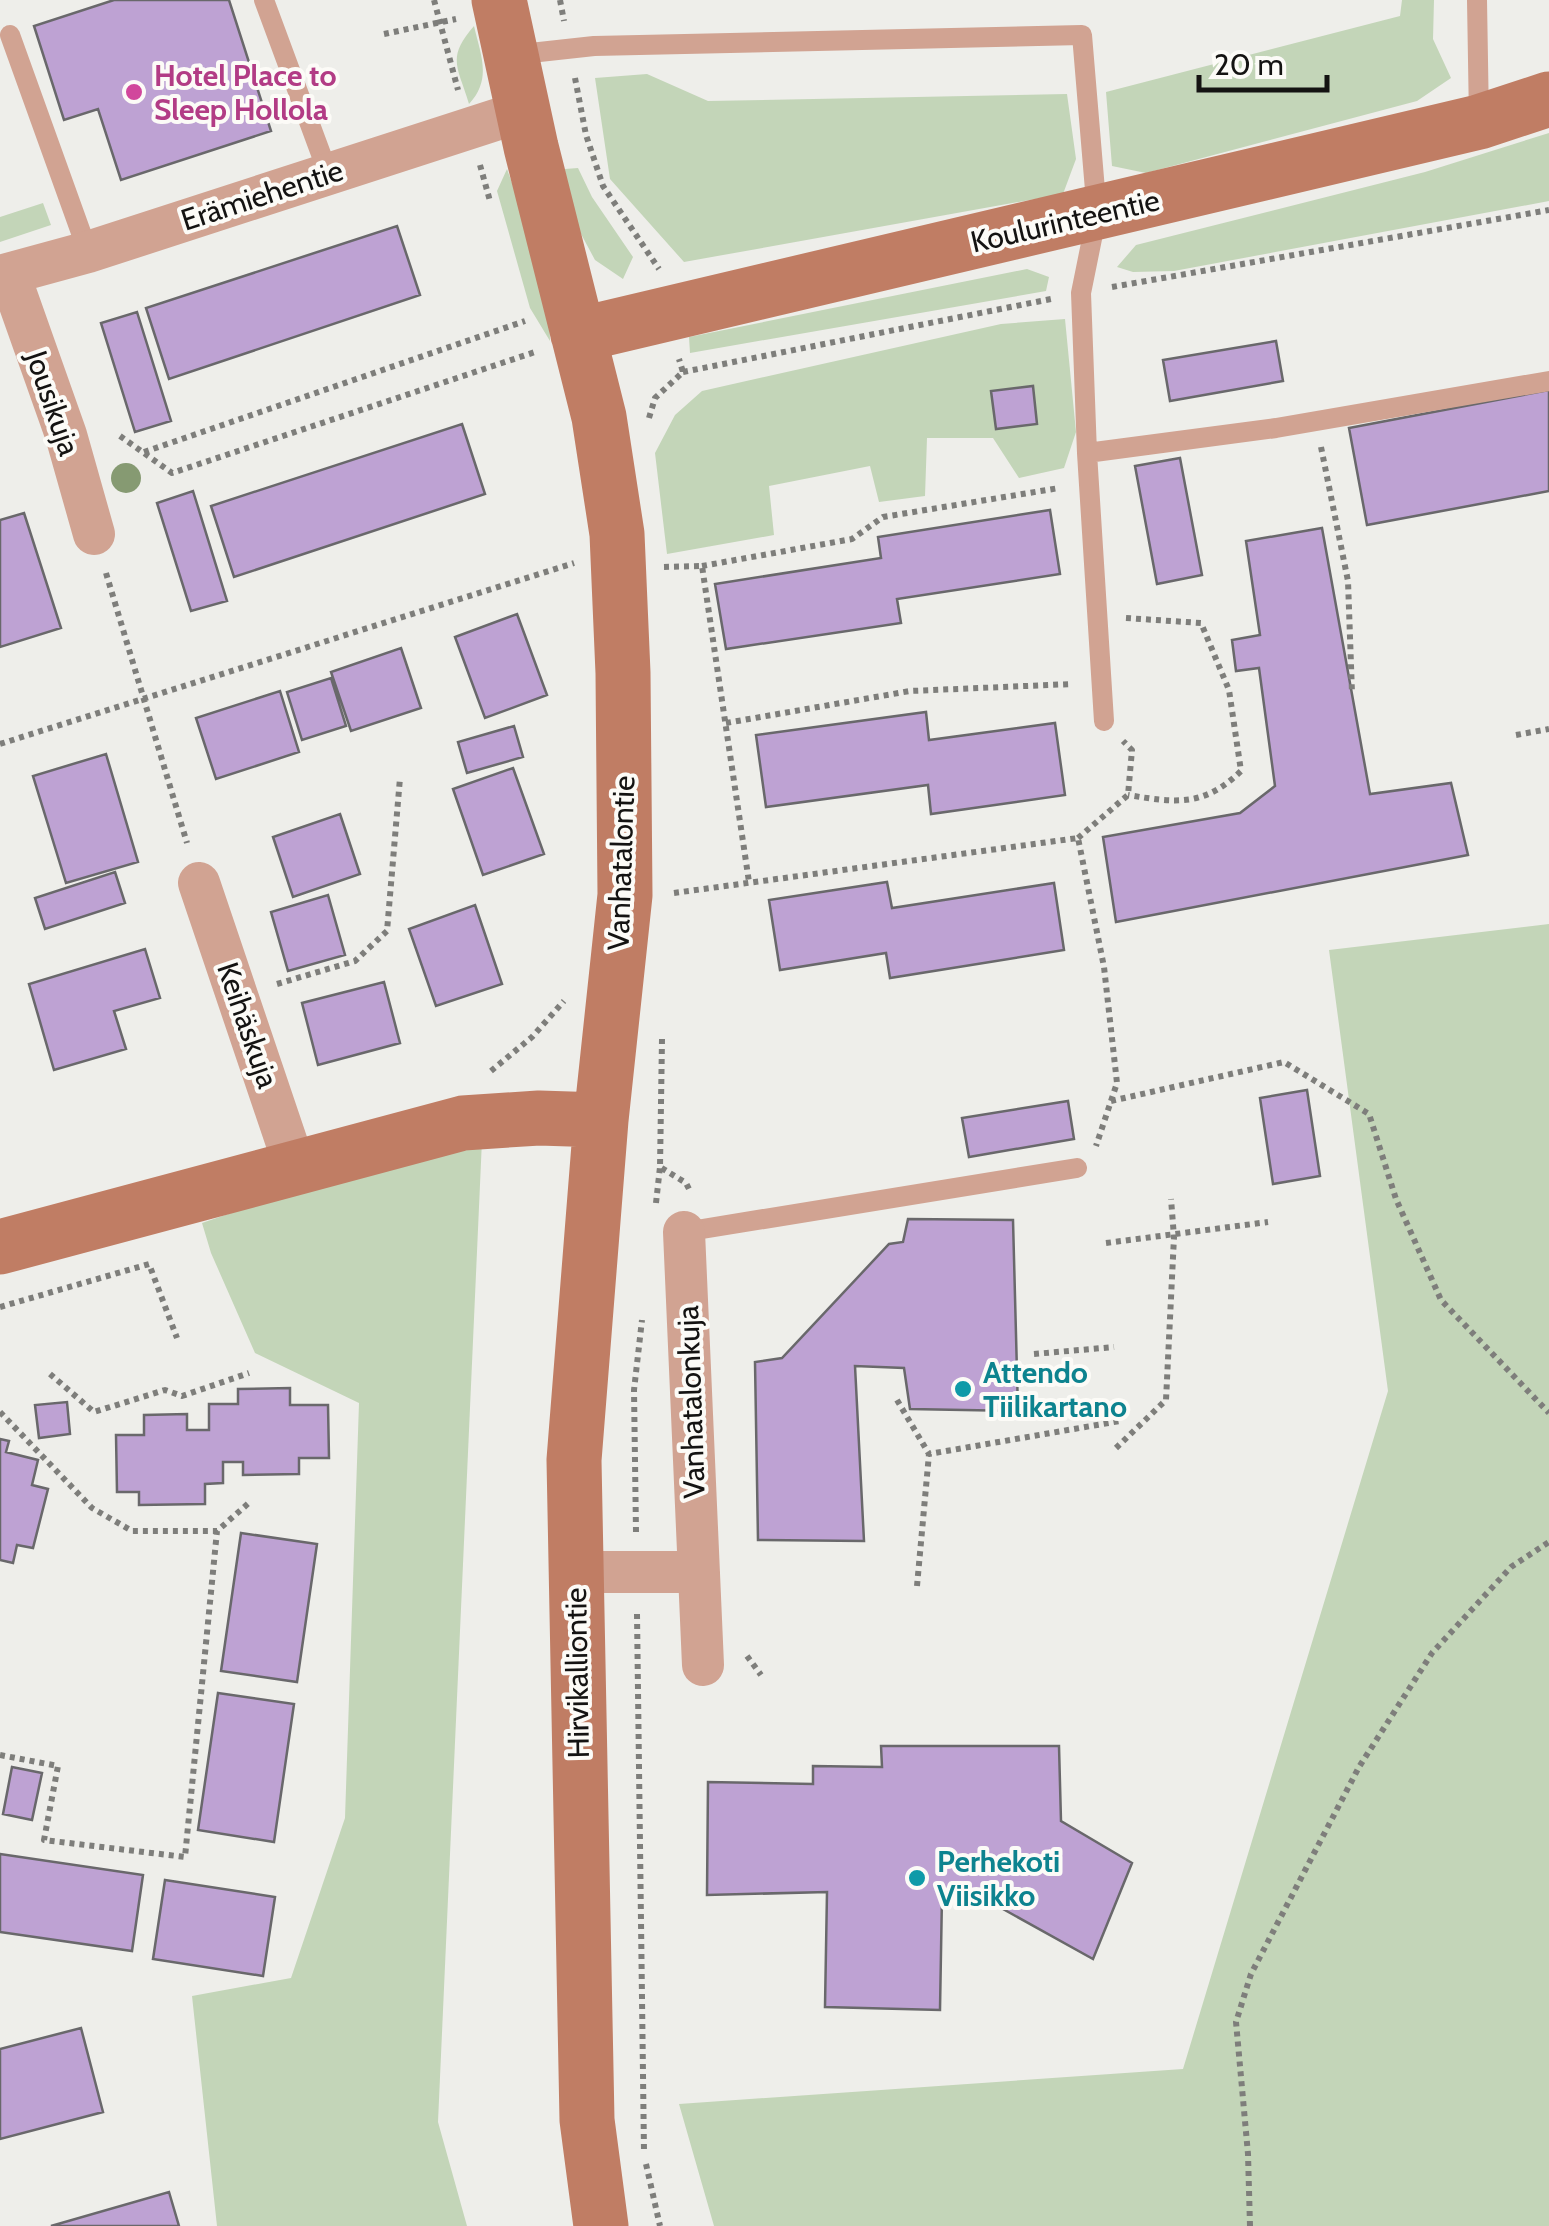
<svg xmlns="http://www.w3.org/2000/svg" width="1549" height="2226" font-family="Cabin,sans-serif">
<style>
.green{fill:#c3d5b8}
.building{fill:#bea2d3;stroke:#69686b;stroke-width:2.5}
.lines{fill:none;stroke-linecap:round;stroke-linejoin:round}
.path{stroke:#7e7e7b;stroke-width:6;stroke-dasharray:5 5;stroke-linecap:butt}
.lane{stroke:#d1a392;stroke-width:20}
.street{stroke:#d1a392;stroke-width:42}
.secondary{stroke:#c07d64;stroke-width:55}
.tree{fill:#869a72}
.hotel-dot{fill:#d1479c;stroke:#fcfbf7;stroke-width:4}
.culture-dot{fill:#0f9aa8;stroke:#fcfbf7;stroke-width:4}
.labels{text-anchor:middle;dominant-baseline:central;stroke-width:8;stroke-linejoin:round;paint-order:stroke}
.hotel-label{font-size:30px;font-weight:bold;fill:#b23c85;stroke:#fcfbf7;text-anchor:start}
.street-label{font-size:30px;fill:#141312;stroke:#fcfbf7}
.culture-label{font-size:30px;font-weight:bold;fill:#0d838f;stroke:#fcfbf7;text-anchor:start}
</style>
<rect width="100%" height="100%" fill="#eeeeea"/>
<path class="green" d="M 1402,0 L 1434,0 L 1433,39 L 1451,78 L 1417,101 L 1146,173 L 1112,166 L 1106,92 L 1400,16 Z
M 474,26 C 481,56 492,79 469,104 C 458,67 446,58 474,26 Z
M 647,74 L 708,101 L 1067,94 L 1076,159 L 1063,194 L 684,262 L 610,179 L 595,78 Z
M 1549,133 L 1549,201 L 1174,271 L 1133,272 L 1117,267 L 1136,245 L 1425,172 Z
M 578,168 L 592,197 L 633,257 L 623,279 L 595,260 L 566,206 L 565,169 Z
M 507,169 C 527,225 550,281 550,341 L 530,308 L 497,191 Z
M 43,203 L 51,225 L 0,242 L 0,217 Z
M 1027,269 L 1049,277 L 1046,291 L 690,353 L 689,337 Z
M 1065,319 L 1076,432 L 1064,468 L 1019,478 L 993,438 L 927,438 L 925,496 L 879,502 L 870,466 L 769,486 L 774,535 L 667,554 L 655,453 L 675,415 L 702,391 L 1001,324 Z
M 1549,924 L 1549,2226 L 714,2226 L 679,2104 L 1183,2069 L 1388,1391 L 1329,950 Z
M 482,1140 L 438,2122 L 467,2226 L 217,2226 L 192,1996 L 291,1978 L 345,1818 L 359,1403 L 255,1353 L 211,1253 L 202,1223 L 316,1184 Z"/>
<path class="building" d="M 114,0 L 229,0 L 271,131 L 121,180 L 98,109 L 64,120 L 34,26 Z
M 397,226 L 420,295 L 169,379 L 146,308 Z
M 137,312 L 171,421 L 135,432 L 101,323 Z
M 1276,341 L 1283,381 L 1170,401 L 1163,360 Z
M 1033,386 L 1037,424 L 996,429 L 991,391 Z
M 1549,390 L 1549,491 L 1367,525 L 1349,428 Z
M 462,424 L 485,494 L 234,577 L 211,506 Z
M 1180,458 L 1202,575 L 1157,584 L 1135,466 Z
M 193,491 L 227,601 L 191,611 L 157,503 Z
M 1050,510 L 1060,574 L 897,599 L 901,623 L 726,649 L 715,584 L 881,558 L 878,537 Z
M 24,513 L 61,628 L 0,647 L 0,520 Z
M 1322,528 L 1370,794 L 1451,783 L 1468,855 L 1116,922 L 1103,837 L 1240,813 L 1275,786 L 1259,668 L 1236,671 L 1232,640 L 1260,635 L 1246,541 Z
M 517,614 L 547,695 L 485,718 L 455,637 Z
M 401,648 L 421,708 L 351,731 L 331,672 Z
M 331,678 L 346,726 L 302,740 L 287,692 Z
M 280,691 L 299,752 L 216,779 L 196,718 Z
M 926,712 L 929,740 L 1055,723 L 1065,795 L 931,814 L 928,785 L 766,807 L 756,735 Z
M 514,726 L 523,757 L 467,773 L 458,742 Z
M 106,754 L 138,862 L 66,883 L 33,776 Z
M 513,768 L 544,854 L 483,875 L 453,789 Z
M 340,814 L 360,874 L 293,897 L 273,837 Z
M 115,872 L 125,903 L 45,929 L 35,898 Z
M 887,882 L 892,908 L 1054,883 L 1064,950 L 890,978 L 886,953 L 780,970 L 769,900 Z
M 328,895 L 345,955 L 288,971 L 271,912 Z
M 475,905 L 502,984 L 436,1006 L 409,929 Z
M 145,949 L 160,998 L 114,1011 L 126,1049 L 54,1070 L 29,984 Z
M 384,982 L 400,1043 L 318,1065 L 302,1003 Z
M 1307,1090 L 1320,1176 L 1273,1184 L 1260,1098 Z
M 1068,1101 L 1074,1139 L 969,1157 L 962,1118 Z
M 908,1219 L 1013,1220 L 1018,1411 L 910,1409 L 904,1368 L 855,1366 L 864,1541 L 758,1540 L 755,1362 L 782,1358 L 889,1244 L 903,1242 Z
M 290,1388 L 290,1405 L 328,1405 L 329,1458 L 299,1458 L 299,1474 L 243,1475 L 243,1462 L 223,1462 L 223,1483 L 205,1484 L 205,1504 L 139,1505 L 139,1492 L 117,1492 L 116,1435 L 144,1435 L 144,1415 L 187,1414 L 187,1430 L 209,1430 L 209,1404 L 238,1404 L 238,1389 Z
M 67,1402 L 70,1434 L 39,1438 L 35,1405 Z
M 0,1439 L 9,1441 L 6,1452 L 38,1460 L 32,1485 L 48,1489 L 33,1548 L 17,1545 L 13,1563 L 0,1560 Z
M 241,1533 L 317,1544 L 297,1682 L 221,1671 Z
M 218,1693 L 294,1704 L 274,1842 L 198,1830 Z
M 881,1746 L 1059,1746 L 1061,1821 L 1132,1863 L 1093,1959 L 976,1894 L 942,1895 L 940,2010 L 825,2007 L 827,1892 L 707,1895 L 708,1782 L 813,1784 L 813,1766 L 882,1767 Z
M 12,1767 L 42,1773 L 32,1820 L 3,1814 Z
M 0,1854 L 143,1875 L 132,1951 L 0,1932 Z
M 165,1880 L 275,1897 L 263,1976 L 153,1959 Z
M 81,2028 L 103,2112 L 0,2139 L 0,2049 Z
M 169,2192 L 179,2226 L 51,2226 Z"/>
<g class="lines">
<path class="path" d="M 434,0 L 458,90
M 560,0 L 564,21
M 384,34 L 456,19
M 575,78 L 586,135 L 603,186 L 659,269
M 480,165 L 490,201
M 1112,287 L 1549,210
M 683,372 L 1051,299
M 649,418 L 655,398 L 683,372 L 679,359
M 120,436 L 172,473 L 535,352
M 1321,447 L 1348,581 L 1352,693
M 144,452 L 525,321
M 702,566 L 852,539 L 883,517 L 1059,488
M 664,567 L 702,566 L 749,882
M 106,573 L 187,843
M 1126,618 L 1201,623 L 1229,690 L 1241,771 C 1204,807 1176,803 1128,795
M 726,723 L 910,691 L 1072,684
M 1516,735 L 1549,729
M 0,744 L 574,563
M 1078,838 L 1128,795 L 1132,750 L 1123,741
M 674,893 L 1078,838 L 1104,967 L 1117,1083 L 1096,1146
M 277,984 L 355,961 L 387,931 L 400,778
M 662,1039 L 660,1167 L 686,1183 L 690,1191
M 491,1071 L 532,1037 L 564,1001
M 1111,1101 L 1284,1062 L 1369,1114 L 1396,1199 L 1441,1300 L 1549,1413
M 656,1203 L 660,1167
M 1106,1243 L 1268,1222
M 0,1307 L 149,1264 L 177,1338
M 1034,1354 L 1114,1347
M 50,1374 L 94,1412 L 165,1390 L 182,1396 L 249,1373
M 897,1400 L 929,1454 L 1120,1421
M 0,1412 L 92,1508 L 132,1531 L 217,1531
M 1116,1448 L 1166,1400 L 1174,1237 L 1171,1199
M 636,1532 L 634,1390 L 642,1320
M 917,1586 L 929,1454
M 637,1614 L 644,2152
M 747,1656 L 761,1675
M 0,1755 L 58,1766 L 44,1840 L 185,1857 L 217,1531 L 251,1501
M 646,2164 L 660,2226
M 1250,2226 L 1248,2154 L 1236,2022 L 1251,1974 L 1359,1767 L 1432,1653 L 1511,1567 L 1549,1542"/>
<path class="lane" d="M 264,0 L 328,173
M 1477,0 L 1479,120
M 10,35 L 88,252
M 512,55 L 594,46 L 1082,35 L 1097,214 L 1081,293 L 1087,453 L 1104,721
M 1087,453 L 1276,428 L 1549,381
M 684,1232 L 1077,1168"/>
<path class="street" d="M 9,274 L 66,435 L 94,534
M 0,276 L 88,252 L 523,111
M 199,883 L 295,1167
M 684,1232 L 703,1665
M 575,1572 L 699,1572"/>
<path class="secondary" d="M 578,335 L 1479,122 L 1549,99
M 601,1120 L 574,1460 L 587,2120 L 601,2226
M 0,1247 L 463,1123 L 539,1118 L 601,1120 L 625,895 L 623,673 L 617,534 L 599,417 L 531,147 L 499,0"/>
</g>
<circle class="tree" cx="126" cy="478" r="15"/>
<circle class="hotel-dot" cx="134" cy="92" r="10"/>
<g class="culture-dot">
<circle cx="963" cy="1389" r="10"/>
<circle cx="917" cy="1878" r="10"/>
</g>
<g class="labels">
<g class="hotel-label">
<text x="154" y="75">Hotel Place to<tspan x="154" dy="34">Sleep Hollola</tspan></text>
</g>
<g class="street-label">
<text transform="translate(262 195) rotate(-18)">Erämiehentie</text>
<text transform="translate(1065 221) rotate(-13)">Koulurinteentie</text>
<text transform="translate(53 403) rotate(71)">Jousikuja</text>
<text transform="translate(621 863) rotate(-88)">Vanhatalontie</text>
<text transform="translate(248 1025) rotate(71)">Keihäskuja</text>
<text transform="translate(691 1402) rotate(-92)">Vanhatalonkuja</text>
<text transform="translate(577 1673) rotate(-91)">Hirvikalliontie</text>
</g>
<g class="culture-label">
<text x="983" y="1372">Attendo<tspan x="983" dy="34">Tiilikartano</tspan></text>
<text x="937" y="1861">Perhekoti<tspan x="937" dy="34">Viisikko</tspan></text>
</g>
</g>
<path d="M1199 75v15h128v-15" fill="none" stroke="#141312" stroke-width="5"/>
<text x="1214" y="75" font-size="30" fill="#141312" stroke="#fcfbf7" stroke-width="8" paint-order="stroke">20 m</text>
</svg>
